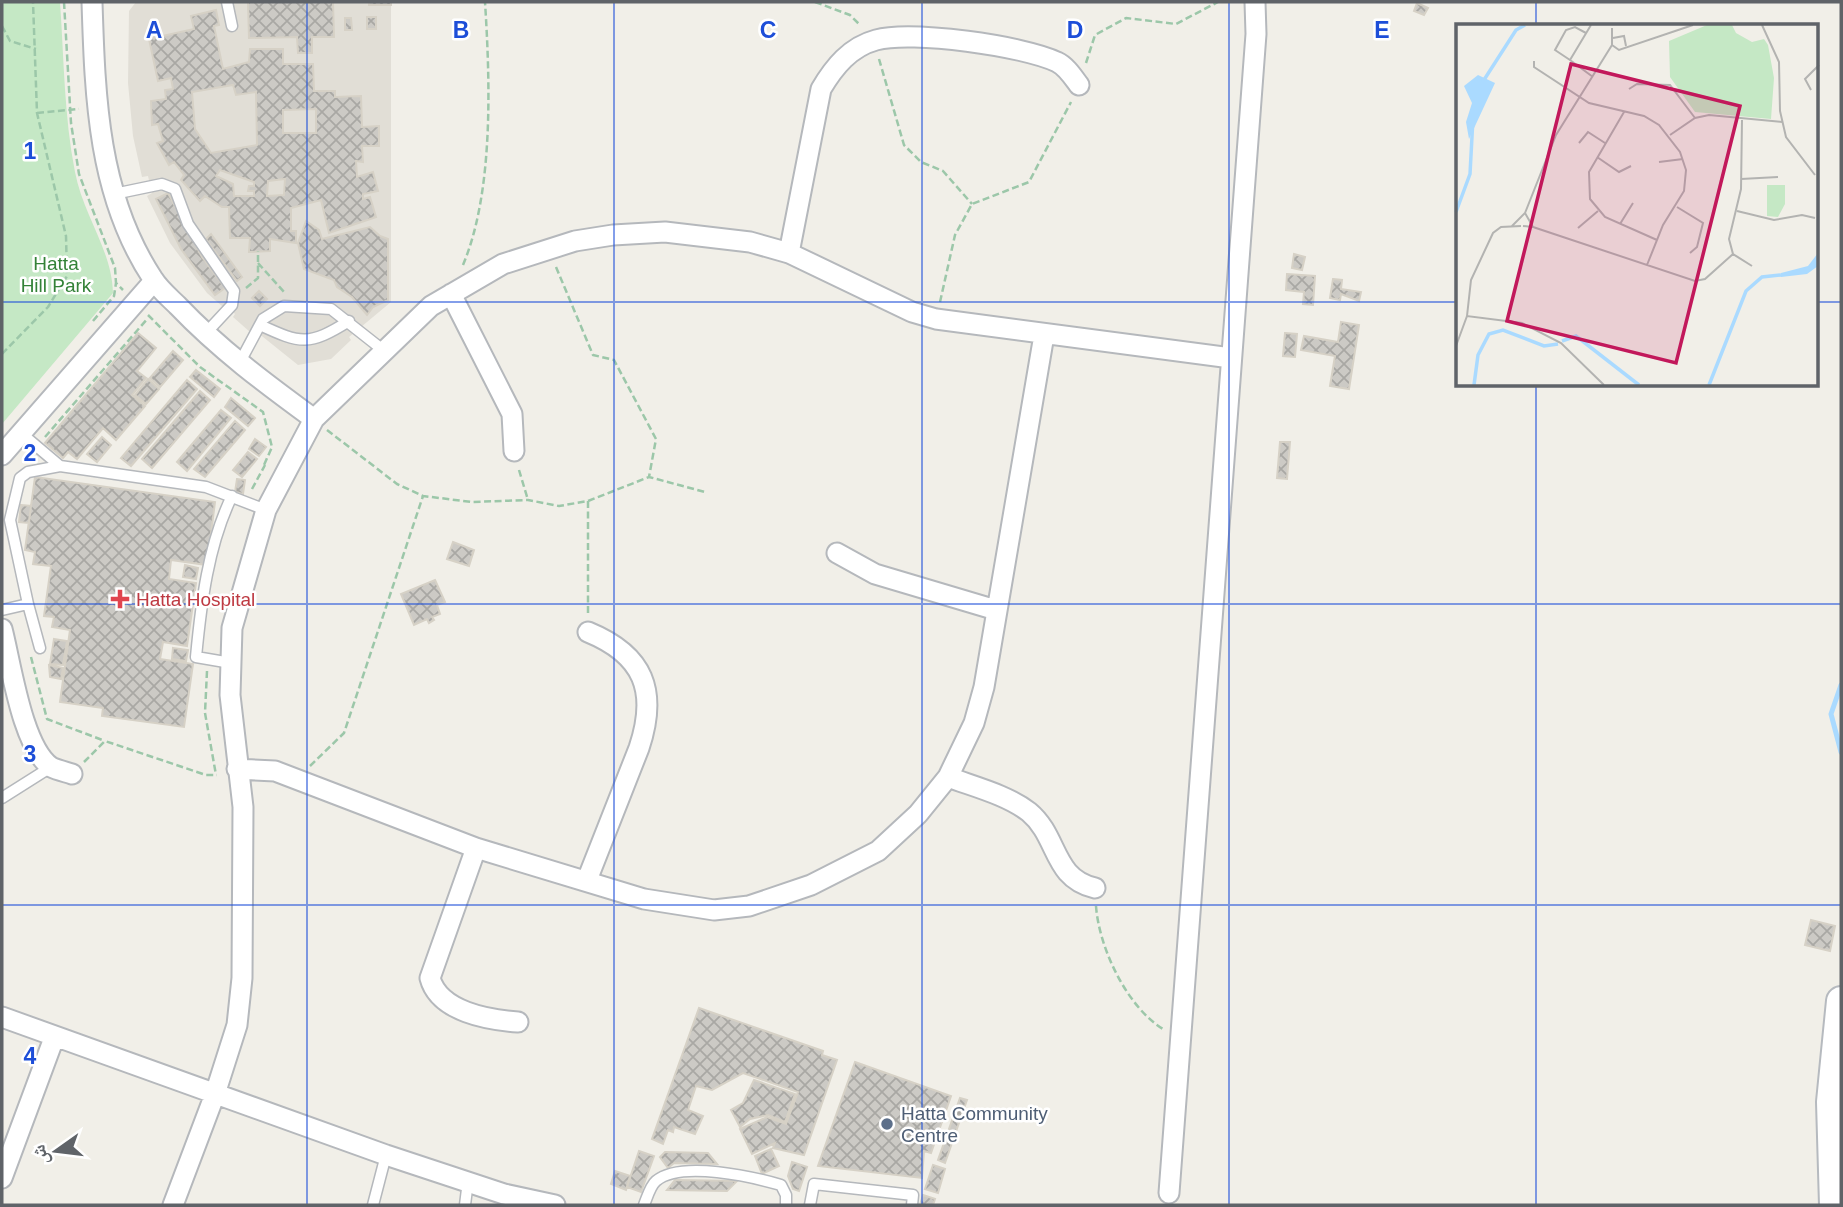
<svg xmlns="http://www.w3.org/2000/svg" width="1843" height="1207" font-family="Helvetica,'Noto Naskh Arabic',sans-serif">
<style>
.education{fill:#e1ded6}
.green{fill:#c5e8c5}
.lines{fill:none;stroke-linecap:round;stroke-linejoin:round}
.stream{stroke:#aadaff;stroke-width:5}
.building{fill:url(#building-cross-hatch);stroke:#d6d1c6;stroke-width:2;fill-rule:evenodd}
.lane-casing{stroke:#b5b8bc;stroke-width:13}
.street-casing{stroke:#b5b8bc;stroke-width:23}
.secondary-casing{stroke:#b6babf;stroke-width:32}
.path{stroke:#9cc7a9;stroke-width:2.5;stroke-dasharray:7 3.5;stroke-linecap:butt}
.lane{stroke:#fff;stroke-width:10}
.street{stroke:#fff;stroke-width:19}
.secondary{stroke:#fff;stroke-width:28}
.grid{fill:none;stroke:#1d4ed8;stroke-width:2;stroke-opacity:0.55}
.health-dot{fill:#e0444e;stroke:#fff;stroke-width:2.5}
.service-dot{fill:#5c6f8a;stroke:#fff;stroke-width:2.5}
.labels{text-anchor:middle;dominant-baseline:central;stroke-width:5;stroke-linejoin:round;paint-order:stroke}
.park-label{font-size:19px;fill:#348238;stroke:#fff}
.health-label{font-size:19px;fill:#be3a42;stroke:#fff;text-anchor:start}
.service-label{font-size:19px;fill:#4e5e75;stroke:#fff;text-anchor:start}
.inset-river{fill:none;stroke:#aadaff;stroke-width:3.5}
.inset-road{fill:none;stroke:#b3b3b1;stroke-width:2}
.view{fill:#c2185b;fill-opacity:0.15;stroke:#c2185b;stroke-width:3.5}
.inset-edge{fill:none;stroke:#5f6368;stroke-width:3.5}
.grid-label{font-size:23px;text-anchor:middle;font-weight:bold;fill:#1d4ed8;stroke:#fff;stroke-width:5;stroke-linejoin:round;paint-order:stroke}
</style>
<defs>
<pattern id="building-cross-hatch" width="8" height="8" patternUnits="userSpaceOnUse" patternTransform="scale(1.75)"><rect width="8" height="8" fill="#cccac5"/><path d="M0 0l8 8M0 8l8-8" fill="none" stroke="#a9a8a4"/></pattern>
</defs>
<rect width="100%" height="100%" fill="#f1efe8"/>
<path class="education" d="M 136,2 L 391,2 L 391,302 L 349,337 L 351,340 L 331,359 L 298,365 L 253,329 L 250,332 L 233,317 L 235,314 L 225,304 L 223,307 L 207,293 L 170,243 L 147,196 L 152,193 L 148,176 L 142,177 L 133,136 L 128,83 L 129,11 Z"/>
<path class="green" d="M 2,2 L 60,2 C 64,58 64,116 75,172 C 83,215 112,250 113,293 L 2,424 Z"/>
<g class="lines">
<path class="stream" d="M 1841,685 L 1831,714 L 1841,752"/>
</g>
<path class="building" d="M 248,2 L 333,2 L 334,37 L 312,37 L 312,53 L 298,53 L 297,37 L 249,38 Z
M 369,2 L 391,2 L 391,5 L 369,5 Z
M 1417,3 L 1428,8 L 1424,15 L 1414,11 Z
M 216,10 L 219,25 L 214,26 L 223,69 L 249,62 L 250,49 L 283,49 L 283,64 L 313,64 L 314,91 L 335,91 L 335,97 L 361,96 L 362,127 L 379,126 L 379,146 L 362,146 L 363,162 L 356,161 L 357,177 L 373,172 L 378,191 L 363,194 L 363,199 L 370,197 L 376,217 L 329,233 L 321,200 L 291,208 L 291,231 L 296,231 L 296,243 L 270,239 L 270,251 L 249,252 L 250,238 L 230,238 L 229,207 L 222,207 L 205,196 L 200,201 L 181,180 L 184,175 L 174,162 L 169,165 L 157,143 L 163,141 L 158,124 L 152,125 L 151,101 L 166,99 L 165,90 L 173,89 L 171,78 L 158,81 L 149,39 L 194,29 L 191,16 ZM 233,85 L 236,95 L 256,92 L 257,145 L 211,153 L 195,129 L 192,92 ZM 316,109 L 316,133 L 283,133 L 283,110 ZM 220,170 L 254,182 L 254,186 L 249,186 L 248,191 L 254,191 L 254,196 L 234,196 L 233,184 L 216,176 ZM 285,179 L 284,195 L 267,196 L 268,181 Z
M 367,17 L 376,17 L 376,29 L 367,29 Z
M 345,18 L 351,18 L 352,30 L 345,30 Z
M 168,193 L 202,257 L 225,288 L 215,295 L 181,249 L 156,199 Z
M 306,221 L 319,230 L 322,239 L 370,227 L 380,236 L 388,239 L 388,300 L 373,307 L 367,315 L 352,297 L 337,287 L 334,280 L 304,269 L 298,243 Z
M 211,234 L 242,277 L 237,281 L 206,239 Z
M 1294,254 L 1305,257 L 1302,270 L 1292,268 Z
M 1287,274 L 1315,276 L 1313,305 L 1303,304 L 1304,292 L 1286,290 Z
M 1333,279 L 1342,280 L 1341,289 L 1361,292 L 1359,301 L 1341,294 L 1340,300 L 1330,298 Z
M 259,291 L 267,299 L 260,306 L 252,298 Z
M 1341,322 L 1359,325 L 1349,389 L 1330,386 L 1335,356 L 1301,350 L 1304,336 L 1338,342 Z
M 138,333 L 156,348 L 137,371 L 146,378 L 132,395 L 145,406 L 116,440 L 103,428 L 77,459 L 68,452 L 63,458 L 45,443 Z
M 1285,333 L 1297,334 L 1295,357 L 1283,356 Z
M 173,351 L 183,360 L 160,387 L 150,378 Z
M 196,370 L 220,389 L 214,397 L 190,377 Z
M 148,379 L 159,389 L 146,404 L 135,395 Z
M 187,380 L 197,389 L 131,466 L 121,458 Z
M 200,391 L 210,400 L 152,468 L 142,459 Z
M 231,398 L 255,418 L 248,426 L 225,407 Z
M 221,410 L 231,418 L 187,471 L 177,462 Z
M 235,421 L 245,430 L 205,477 L 194,469 Z
M 102,437 L 111,445 L 97,462 L 87,454 Z
M 255,439 L 266,447 L 259,456 L 249,449 Z
M 1280,442 L 1290,442 L 1287,479 L 1277,478 Z
M 248,452 L 257,459 L 242,477 L 233,470 Z
M 35,477 L 215,502 L 207,565 L 171,560 L 169,579 L 196,583 L 187,646 L 163,642 L 160,659 L 193,664 L 184,727 L 102,716 L 103,708 L 60,702 L 70,630 L 52,627 L 54,617 L 44,616 L 51,566 L 33,564 L 35,552 L 25,550 Z
M 237,479 L 245,480 L 243,494 L 235,492 Z
M 21,505 L 31,506 L 29,523 L 19,522 Z
M 453,542 L 474,550 L 469,566 L 447,559 Z
M 185,565 L 198,568 L 196,579 L 183,577 Z
M 435,580 L 445,602 L 437,605 L 440,614 L 432,617 L 434,620 L 429,623 L 427,619 L 414,625 L 401,594 Z
M 54,639 L 67,641 L 63,665 L 50,664 Z
M 173,648 L 188,650 L 186,661 L 172,659 Z
M 49,665 L 63,668 L 61,679 L 50,677 Z
M 1811,920 L 1835,926 L 1830,951 L 1805,945 Z
M 699,1008 L 823,1051 L 822,1055 L 837,1060 L 804,1155 L 773,1148 L 775,1143 L 752,1154 L 740,1129 L 767,1117 L 786,1124 L 798,1092 L 743,1073 L 712,1090 L 696,1086 L 688,1110 L 703,1116 L 695,1134 L 674,1127 L 673,1132 L 668,1130 L 663,1144 L 652,1139 Z
M 855,1062 L 951,1096 L 931,1153 L 924,1151 L 922,1178 L 818,1166 Z
M 754,1080 L 795,1094 L 785,1122 L 768,1115 L 750,1119 L 740,1127 L 731,1110 L 743,1103 Z
M 960,1098 L 967,1100 L 945,1163 L 938,1160 Z
M 771,1149 L 779,1166 L 762,1174 L 755,1156 Z
M 639,1151 L 654,1156 L 641,1192 L 627,1187 Z
M 665,1152 L 708,1153 L 717,1164 L 674,1163 L 668,1168 L 660,1157 Z
M 792,1162 L 807,1167 L 799,1191 L 793,1189 L 788,1176 Z
M 933,1165 L 945,1169 L 938,1193 L 925,1189 Z
M 615,1171 L 630,1176 L 626,1190 L 611,1184 Z
M 675,1180 L 737,1181 L 727,1191 L 667,1190 Z
M 923,1195 L 935,1199 L 933,1205 L 920,1205 Z"/>
<g class="lines">
<defs>
<path id="lane" d="M 227,2 L 232,26
M 114,194 L 162,184 L 175,189 L 188,224 L 234,291 L 232,305 L 205,334
M 260,325 C 301,344 309,346 349,321
M 240,362 L 263,319 L 284,306 L 331,309 L 383,350
M 21,433 L 60,466
M 28,604 L 40,648
M 2,610 L 28,604 L 10,520 L 20,478 L 28,472 L 60,466 L 206,487 L 266,510
M 231,663 L 196,657 C 201,604 208,545 232,496
M 2,798 L 51,767
M 373,1205 L 386,1155
M 465,1205 L 468,1181
M 644,1205 C 647,1198 650,1186 656,1181 C 681,1160 753,1177 781,1185 L 786,1195 L 786,1205
M 810,1205 L 814,1184 L 913,1195 L 912,1205"/>
<path id="street" d="M 92,2 C 95,98 98,196 153,279 C 159,289 170,298 178,306 C 219,349 266,384 314,419
M 789,253 L 821,89 C 834,67 850,47 876,40 C 911,30 1024,46 1057,62 C 1066,66 1073,77 1079,85
M 451,294 L 512,414 L 514,451
M 2,455 L 154,281
M 837,553 L 875,574 L 996,610
M 2,629 C 11,663 22,747 51,767 C 57,770 66,772 72,774
M 237,769 L 275,771 L 476,848 L 644,899 L 714,910 L 749,906 L 811,885 L 878,851 L 918,814 L 948,777 L 974,723 L 984,687 L 1044,335
M 948,777 C 975,787 1007,795 1029,812 C 1059,837 1052,878 1095,888
M 476,848 L 430,978 C 439,1012 489,1020 518,1022
M 587,880 L 639,748 C 658,691 644,655 588,632
M 2,1017 L 386,1155 L 504,1194 L 555,1205
M 2,1178 L 54,1038
M 1169,1193 L 1256,34 L 1255,2
M 173,1205 L 215,1094 L 237,1025 L 242,978 L 243,807 L 230,695 L 232,628 L 266,510 L 314,419 L 431,306 L 503,264 L 575,241 L 613,235 L 665,232 L 750,242 L 789,253 L 912,312 L 936,319 L 1231,358"/>
<path id="secondary" d="M 1834,1205 L 1831,1102 L 1841,1001"/>
</defs>
<use href="#lane" class="lane-casing"/>
<use href="#street" class="street-casing"/>
<use href="#secondary" class="secondary-casing"/>
<path class="path" d="M 64,2 L 71,123 L 79,174 L 115,268 L 116,283 L 123,290
M 815,2 L 850,15 L 860,25
M 2,26 L 10,41 L 36,49
M 879,59 L 904,145 L 921,162 L 943,171 L 972,204
M 1086,63 L 1095,35 L 1126,18 L 1176,24 L 1218,2
M 37,113 L 79,109
M 258,263 L 284,292
M 463,265 C 494,191 490,81 485,2
M 556,267 L 593,355 L 614,360 L 656,439 L 649,477
M 246,288 L 258,278 L 258,251
M 940,302 L 955,235 L 972,204 L 1029,182 L 1071,102
M 148,315 L 200,367 L 263,412 L 272,447 L 264,465
M 93,321 L 114,296 L 116,283
M 2,354 L 48,307 L 67,276 L 66,236 L 37,113 L 33,2
M 327,430 L 397,484 L 423,496 L 472,502 L 528,500 L 559,506 L 588,501 L 649,477 L 705,492
M 45,437 L 148,318
M 519,470 L 528,500
M 252,489 L 265,465
M 588,501 L 588,615
M 31,657 L 47,719 L 105,741
M 207,671 L 205,713 L 216,775
M 84,762 L 105,741 L 206,775 L 217,775
M 310,766 L 344,733 L 423,496
M 1096,906 C 1099,948 1127,1007 1163,1029"/>
<use href="#lane" class="lane"/>
<use href="#street" class="street"/>
<use href="#secondary" class="secondary"/>
</g>
<path class="grid" d="M 307,2 L 307,1205M 614,2 L 614,1205M 922,2 L 922,1205M 1229,2 L 1229,1205M 1536,2 L 1536,26M 2,302 L 1458,302M 1817,302 L 1841,302M 1536,385 L 1536,1205M 2,604 L 1841,604M 2,905 L 1841,905"/>
<path class="health-dot" d="M116.5 588.5h7v7h7v7h-7v7h-7v-7h-7v-7h7z"/>
<circle class="service-dot" cx="887" cy="1124" r="7"/>
<g class="labels">
<g class="park-label">
<text x="56" y="263">Hatta<tspan x="56" dy="22">Hill Park</tspan></text>
</g>
<g class="health-label">
<text x="136" y="599">Hatta Hospital</text>
</g>
<g class="service-label">
<text x="901" y="1113">Hatta Community<tspan x="901" dy="22">Centre</tspan></text>
</g>
</g>
<g transform="translate(1456 24)">
<rect width="362" height="362" fill="#f1efe8"/>
<path d="M 251,1 L 276,1 L 280,9 L 296,18 L 308,15 L 312,21 L 318,54 L 315,95 L 239,88 L 214,53 L 213,17 ZM 311,161 L 329,161 L 329,180 L 322,193 L 311,192 Z" fill="#c5e8c5"/>
<path d="M 22,51 L 39,59 L 13,115 L 10,98 L 16,79 L 8,62 ZM 362,229 L 362,242 L 351,250 L 325,253 L 325,249 L 352,242 Z" fill="#aadaff"/>
<path class="inset-river" d="M 26,59 L 60,6 L 69,1M 0,188 L 14,150 L 17,94M 106,317 L 120,312 L 183,361M 18,361 L 22,331 L 33,310 L 47,306 L 88,322 L 102,320M 253,361 L 290,267 L 306,253 L 325,251"/>
<path class="inset-road" d="M 135,1 L 114,36 L 137,53M 306,1 L 323,38 L 324,87 L 330,113 L 359,151M 156,4 L 156,21 L 163,26 L 237,1M 157,14 L 168,12 L 170,22M 114,36 L 99,26 L 110,6 L 119,3 L 130,9M 78,37 L 78,43 L 133,79 L 188,92 L 203,101 L 224,128 L 230,146 L 228,167 L 207,201 L 191,241M 173,65 L 181,60 L 214,61 L 239,94M 355,66 L 349,55 L 363,41M 168,88 L 133,148 L 134,175 L 149,193 L 201,216M 286,96 L 285,165 L 273,215 L 277,230 L 296,242M 214,111 L 239,94 L 253,91 L 326,98M 123,119 L 132,108 L 149,119M 141,133 L 163,148 L 175,142M 203,138 L 227,135M 285,155 L 322,153M 221,183 L 247,199 L 241,223 L 234,229M 281,187 L 318,196 L 346,191 L 359,194M 164,200 L 177,179M 56,202 L 69,189 L 100,111 L 156,21M 67,202 L 77,203 L 69,189M 77,203 L 239,257 L 249,255 L 277,230M 122,204 L 142,187M 11,292 L 15,256 L 37,209 L 45,203 L 65,202M 0,322 L 11,292 L 66,299 L 105,319 L 148,361"/>
<path class="view" d="M 115,40 L 284,82 L 220,339 L 51,297 Z"/>
<rect width="362" height="362" class="inset-edge"/>
</g>
<g class="grid-label">
<text x="154" y="38">A</text>
<text x="461" y="38">B</text>
<text x="768" y="38">C</text>
<text x="1075" y="38">D</text>
<text x="1382" y="38">E</text>
<text x="30" y="159">1</text>
<text x="30" y="461">2</text>
<text x="30" y="762">3</text>
<text x="30" y="1064">4</text>
</g>
<rect width="1843" height="1207" fill="none" stroke="#5f6368" stroke-width="7"/>
<g transform="translate(56 1151) rotate(256)" stroke="#ffffff" stroke-width="5" paint-order="stroke">
<path d="M0-5L12 26L0 18L-12 26Z" fill="#5f6368"/>
<text y="-10" font-size="19" font-weight="bold" text-anchor="middle" fill="#5f6368">ش</text>
</g>
</svg>
